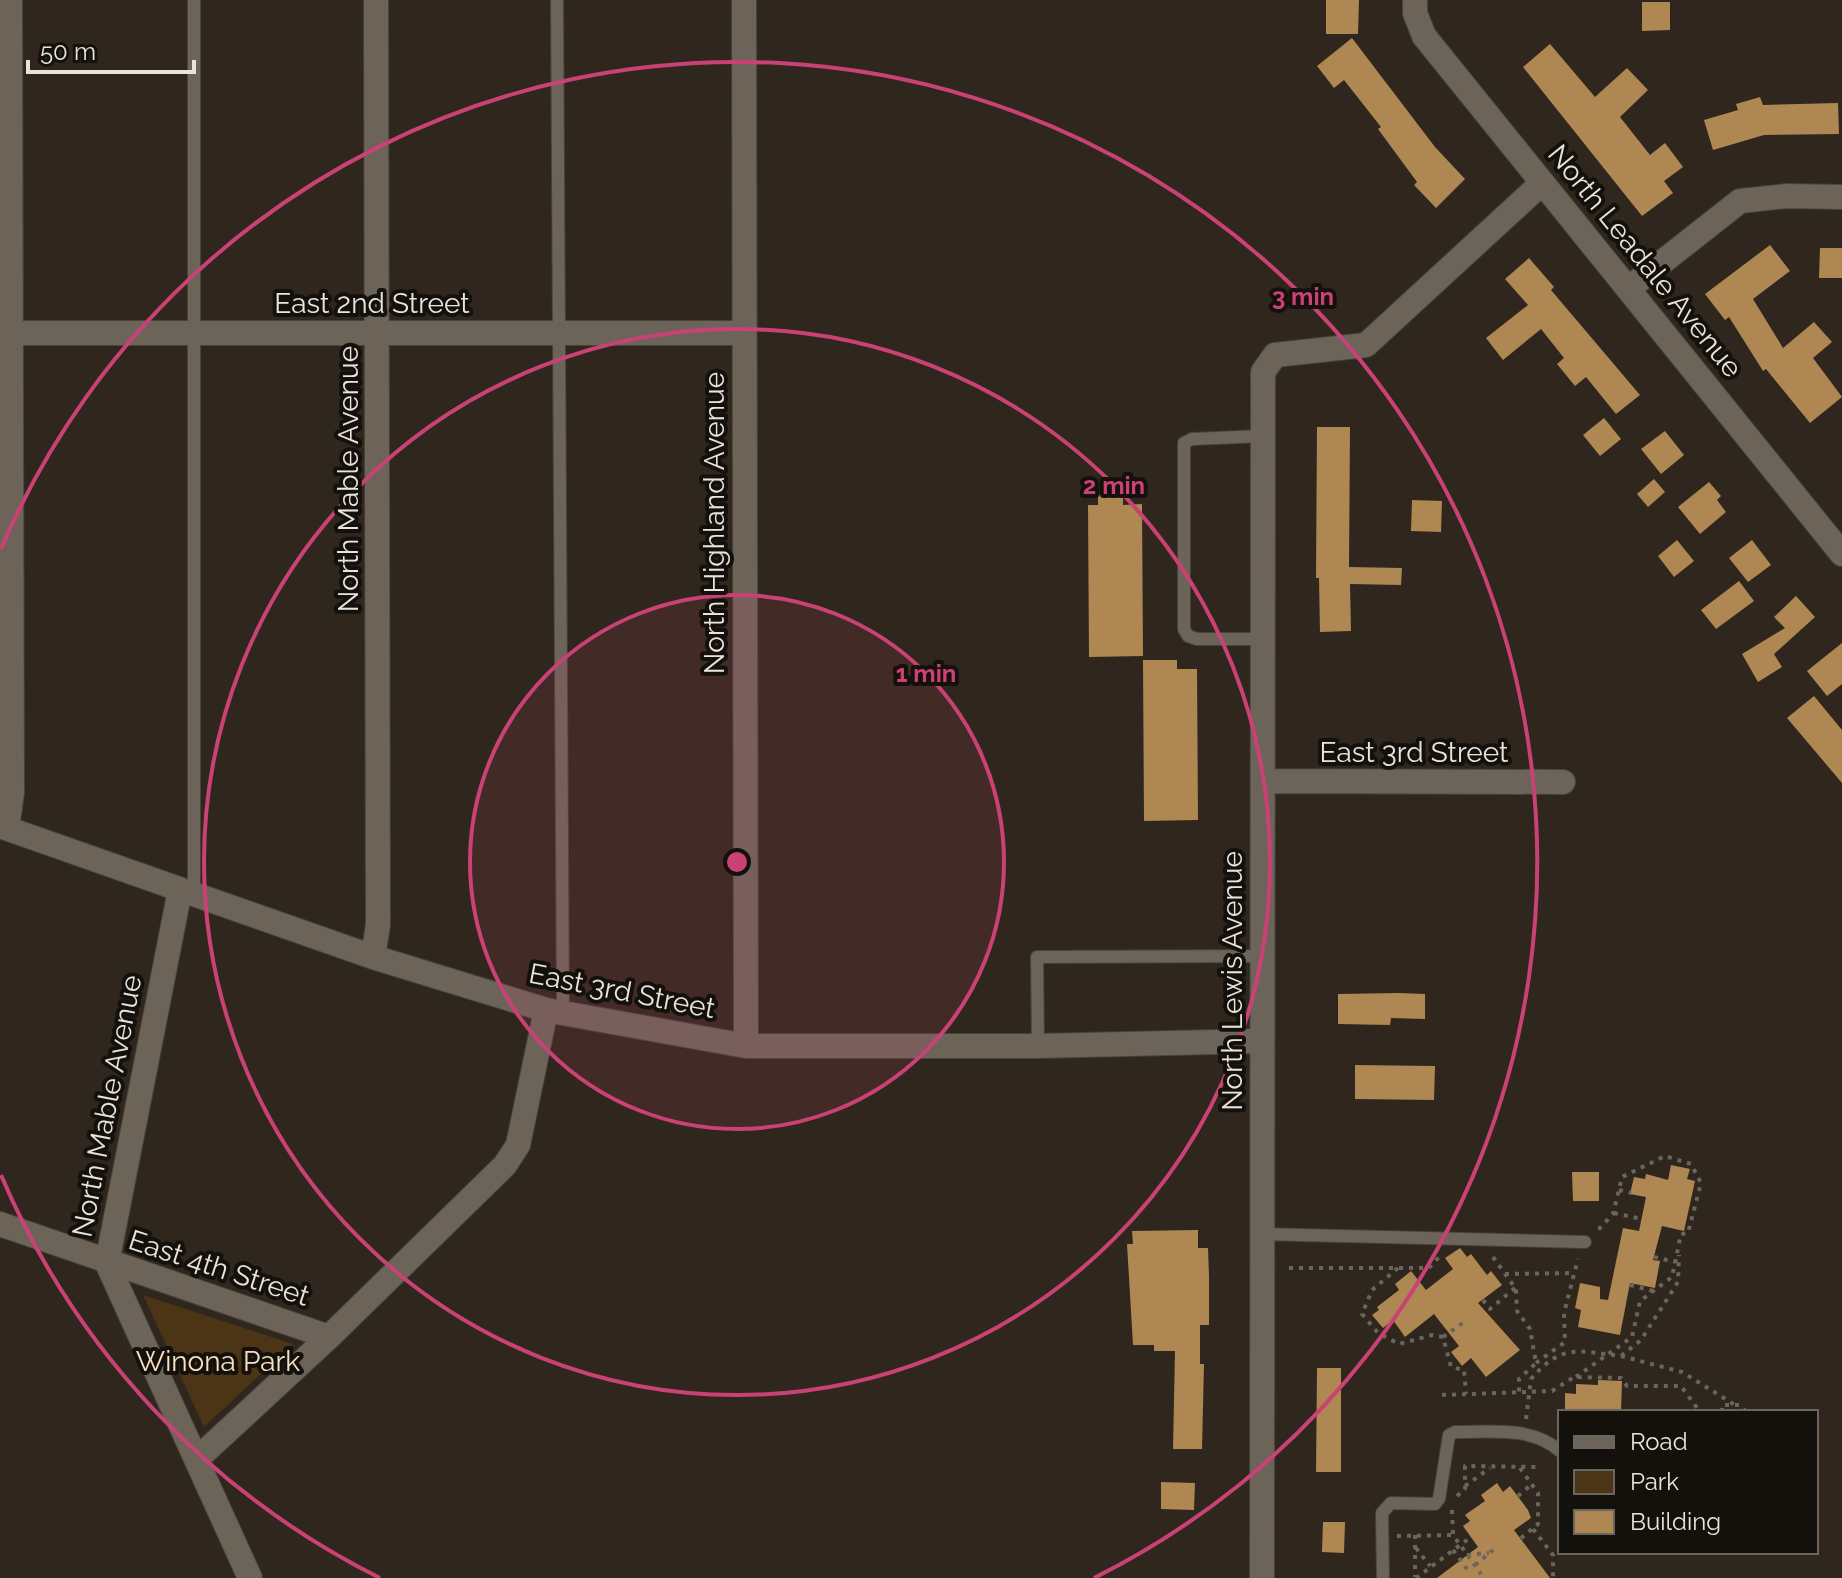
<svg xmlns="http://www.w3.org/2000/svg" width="1842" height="1578" font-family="Raleway,sans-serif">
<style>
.green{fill:#4c3516}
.building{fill:#af8753}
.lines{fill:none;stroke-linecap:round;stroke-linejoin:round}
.lane-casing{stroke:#49433a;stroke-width:14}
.street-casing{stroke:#49433a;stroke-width:26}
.path{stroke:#6c655c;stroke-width:4;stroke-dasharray:4 6;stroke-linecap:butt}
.lane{stroke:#6d6459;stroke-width:12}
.street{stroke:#6d6459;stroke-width:24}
.ring{fill:none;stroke:#ca4175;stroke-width:4}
.labels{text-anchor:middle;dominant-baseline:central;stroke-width:8;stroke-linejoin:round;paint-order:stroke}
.street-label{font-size:28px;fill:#e8e3dc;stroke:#14110c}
.park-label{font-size:28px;fill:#f6dfc2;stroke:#14110c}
.centre{fill:#ca4175;stroke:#14110c;stroke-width:4}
.ring-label{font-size:24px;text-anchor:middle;font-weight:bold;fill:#ca4175;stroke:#14110c;stroke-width:8;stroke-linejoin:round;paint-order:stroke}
</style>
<rect width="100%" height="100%" fill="#2f271d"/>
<path class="green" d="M 143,1295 L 293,1344 L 204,1427 Z"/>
<path class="building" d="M 1326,0 L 1359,0 L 1358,34 L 1326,34 Z
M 1642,2 L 1670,2 L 1670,30 L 1642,31 Z
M 1352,38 L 1435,147 L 1465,179 L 1436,208 L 1414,185 L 1417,182 L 1378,129 L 1381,127 L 1344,80 L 1334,88 L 1317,66 Z
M 1550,44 L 1595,97 L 1627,68 L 1648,90 L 1620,117 L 1650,155 L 1665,143 L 1683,167 L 1664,181 L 1673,193 L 1642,216 L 1523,67 Z
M 1760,97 L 1763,105 L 1838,103 L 1839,134 L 1764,135 L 1713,150 L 1704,120 L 1738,110 L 1736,104 Z
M 1770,245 L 1790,271 L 1753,299 L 1783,348 L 1814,322 L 1832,342 L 1813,358 L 1842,397 L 1810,423 L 1766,369 L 1763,371 L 1729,317 L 1725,320 L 1705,294 Z
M 1820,248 L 1842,248 L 1842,278 L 1819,278 Z
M 1529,258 L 1554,287 L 1551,290 L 1640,395 L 1616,414 L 1586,377 L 1575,386 L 1557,364 L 1564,358 L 1541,329 L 1503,360 L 1486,338 L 1528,305 L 1505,279 Z
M 1604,418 L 1621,439 L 1600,456 L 1583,435 Z
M 1317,427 L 1350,427 L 1349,567 L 1402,568 L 1401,585 L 1350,584 L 1351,631 L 1320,632 L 1319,578 L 1316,578 Z
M 1665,431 L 1684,455 L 1661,474 L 1641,449 Z
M 1654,479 L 1665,492 L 1648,507 L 1637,494 Z
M 1709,482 L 1721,496 L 1717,500 L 1726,512 L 1700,534 L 1678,507 Z
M 1098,495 L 1123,495 L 1123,505 L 1142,504 L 1143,656 L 1089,657 L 1088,505 L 1098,505 Z
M 1412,500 L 1442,501 L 1441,532 L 1411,531 Z
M 1677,540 L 1694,561 L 1674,577 L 1658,556 Z
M 1752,540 L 1771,565 L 1748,582 L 1729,558 Z
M 1739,581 L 1754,601 L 1716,629 L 1701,610 Z
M 1796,596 L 1815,617 L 1774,654 L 1782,667 L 1758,682 L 1742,654 L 1785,628 L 1774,617 Z
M 1842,643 L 1842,684 L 1827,696 L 1807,671 Z
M 1143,660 L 1177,660 L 1177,669 L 1197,669 L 1198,820 L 1144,821 Z
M 1814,696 L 1842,730 L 1842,783 L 1787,718 Z
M 1399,993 L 1425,994 L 1425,1019 L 1391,1018 L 1390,1025 L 1338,1024 L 1338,994 Z
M 1355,1065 L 1435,1066 L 1434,1100 L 1355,1099 Z
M 1671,1165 L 1690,1169 L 1687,1179 L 1695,1181 L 1684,1231 L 1662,1226 L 1653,1260 L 1660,1261 L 1655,1288 L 1630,1283 L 1620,1335 L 1578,1327 L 1581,1310 L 1575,1308 L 1580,1283 L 1600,1287 L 1600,1299 L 1608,1300 L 1623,1228 L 1639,1231 L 1646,1197 L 1630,1194 L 1634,1177 L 1645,1179 L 1646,1174 L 1668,1180 Z
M 1572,1172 L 1599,1172 L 1599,1201 L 1573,1201 Z
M 1198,1230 L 1198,1248 L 1208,1248 L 1209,1276 L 1209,1325 L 1200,1325 L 1200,1364 L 1204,1364 L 1202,1449 L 1173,1449 L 1175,1351 L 1154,1351 L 1154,1345 L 1133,1345 L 1127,1244 L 1133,1244 L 1132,1231 Z
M 1460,1248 L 1467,1257 L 1471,1254 L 1487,1275 L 1491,1271 L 1502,1285 L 1478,1303 L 1520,1350 L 1486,1377 L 1471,1358 L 1462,1366 L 1451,1352 L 1459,1346 L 1434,1314 L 1405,1337 L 1393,1320 L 1383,1328 L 1372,1315 L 1379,1310 L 1377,1307 L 1399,1290 L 1395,1284 L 1411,1271 L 1426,1290 L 1453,1269 L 1445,1258 Z
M 1317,1368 L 1341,1368 L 1341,1472 L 1316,1472 Z
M 1598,1380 L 1622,1381 L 1621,1412 L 1565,1412 L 1565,1393 L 1576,1394 L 1576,1384 L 1598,1385 Z
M 1161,1482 L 1195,1483 L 1194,1510 L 1161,1509 Z
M 1497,1483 L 1503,1492 L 1510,1486 L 1528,1510 L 1531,1518 L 1514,1530 L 1550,1578 L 1437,1578 L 1478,1547 L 1463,1526 L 1470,1521 L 1465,1515 L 1485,1501 L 1481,1495 Z
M 1323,1522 L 1345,1522 L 1344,1553 L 1322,1552 Z"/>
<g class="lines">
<defs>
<path id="lane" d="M 194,0 L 194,895
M 557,0 L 563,1014
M 1263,436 L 1192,439 L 1184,443 L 1184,629 L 1188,636 L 1197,639 L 1264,639
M 1038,1046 L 1037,957 L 1262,956
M 1262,1234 L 1585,1242
M 1383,1578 L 1382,1513 L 1391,1503 L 1435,1504 L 1439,1499 L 1449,1435 L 1455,1432 C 1491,1432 1532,1426 1560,1451"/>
<path id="street" d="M 744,0 L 746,1046
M 1415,0 L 1415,13 L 1424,36 L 1842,554
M 1628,289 L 1740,201 L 1787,196 L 1842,197
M 0,333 L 743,333
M 1264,781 L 1563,782
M 0,826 L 373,957 L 546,1010 L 746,1046 L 1038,1046 L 1260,1041
M 7,828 L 12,793 L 10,0
M 180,890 L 107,1263 L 250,1578
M 373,957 L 378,925 L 376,0
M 0,1224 L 329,1337
M 197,1459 L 329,1337 L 505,1165 L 518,1145 L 546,1010
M 1262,1578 L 1263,372 L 1275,355 L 1366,345 L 1542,183"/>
</defs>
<use href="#lane" class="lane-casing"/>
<use href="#street" class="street-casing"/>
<path class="path" d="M 1619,1190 L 1631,1193
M 1614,1213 L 1642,1219
M 1493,1257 L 1516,1289 L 1517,1311 L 1530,1329 L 1536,1363 L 1519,1379 L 1519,1392
M 1654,1257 L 1675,1262
M 1289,1268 L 1429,1268 L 1441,1255
M 1398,1268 L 1372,1290 L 1362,1314 L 1378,1333 L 1399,1344 L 1432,1335 L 1443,1337 L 1451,1367 L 1464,1370 L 1466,1394
M 1505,1274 L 1574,1273
M 1630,1285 L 1653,1291
M 1483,1300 L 1490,1309 L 1515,1288
M 1443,1337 L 1464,1322
M 1621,1356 L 1682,1372 L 1735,1405
M 1536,1363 L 1565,1342 L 1564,1313 L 1578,1259
M 1576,1377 L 1632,1337 L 1640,1301 L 1672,1277 L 1681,1234 L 1688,1233 L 1701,1183 L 1691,1164 L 1665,1156 L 1622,1177 L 1613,1214 L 1596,1232
M 1442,1395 L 1552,1391 L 1574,1377 L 1621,1378 L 1627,1386 L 1681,1386 L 1700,1412
M 1722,1412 L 1722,1405 L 1740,1405 L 1746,1412
M 1526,1419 L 1531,1379 C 1562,1343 1578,1351 1621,1356 L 1641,1340 L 1678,1282 L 1679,1255
M 1520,1468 L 1538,1493 L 1538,1524 L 1520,1539
M 1465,1486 L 1490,1468
M 1457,1496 L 1465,1489 L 1465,1466 L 1537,1467
M 1518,1496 L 1532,1484
M 1452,1510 L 1453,1535 L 1481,1574
M 1533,1529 L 1553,1555 L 1553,1578
M 1415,1535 L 1415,1577
M 1397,1536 L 1452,1535
M 1416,1548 L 1430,1566
M 1453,1550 L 1467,1569
M 1467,1555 L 1489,1553
M 1475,1565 L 1493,1550
M 1416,1578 L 1471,1537"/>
<use href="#lane" class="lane"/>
<use href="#street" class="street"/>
</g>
<circle cx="737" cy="862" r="267" fill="#ca4175" fill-opacity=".12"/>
<g class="ring">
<circle cx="737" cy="862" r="267"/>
<circle cx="737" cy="862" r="533"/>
<path d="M380 1578A800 800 0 0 1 1 1175M1 549A800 800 0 1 1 1094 1578"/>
</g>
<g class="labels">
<g class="street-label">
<text transform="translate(1645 261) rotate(51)">North Leadale Avenue</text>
<text x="372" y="303">East 2nd Street</text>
<text transform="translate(348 479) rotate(-90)">North Mable Avenue</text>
<text transform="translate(714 523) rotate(-90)">North Highland Avenue</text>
<text x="1414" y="752">East 3rd Street</text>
<text transform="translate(1232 981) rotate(-90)">North Lewis Avenue</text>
<text transform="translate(622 991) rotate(11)">East 3rd Street</text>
<text transform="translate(107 1106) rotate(-79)">North Mable Avenue</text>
<text transform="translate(219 1268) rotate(18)">East 4th Street</text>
</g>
<g class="park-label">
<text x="218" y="1361">Winona Park</text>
</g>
</g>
<circle cx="737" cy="862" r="12" class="centre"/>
<g class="ring-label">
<text x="1303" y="305">3 min</text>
<text x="1114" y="494">2 min</text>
<text x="926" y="682">1 min</text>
</g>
<rect x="1558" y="1410" width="260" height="144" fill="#14110c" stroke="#69655f" stroke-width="2"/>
<rect x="1574" y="1436" width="40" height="12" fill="#6d6459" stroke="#69655f" stroke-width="2"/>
<text x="1630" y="1450" font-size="24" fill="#e8e3dc">Road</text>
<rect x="1574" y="1470" width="40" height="24" fill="#4c3516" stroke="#69655f" stroke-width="2"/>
<text x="1630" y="1490" font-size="24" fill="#e8e3dc">Park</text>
<rect x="1574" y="1510" width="40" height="24" fill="#af8753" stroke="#69655f" stroke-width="2"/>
<text x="1630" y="1530" font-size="24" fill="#e8e3dc">Building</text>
<path d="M28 60v12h166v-12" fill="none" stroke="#e8e3dc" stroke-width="4"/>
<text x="40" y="60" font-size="24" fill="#e8e3dc" stroke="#14110c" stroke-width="6" paint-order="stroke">50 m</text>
</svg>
